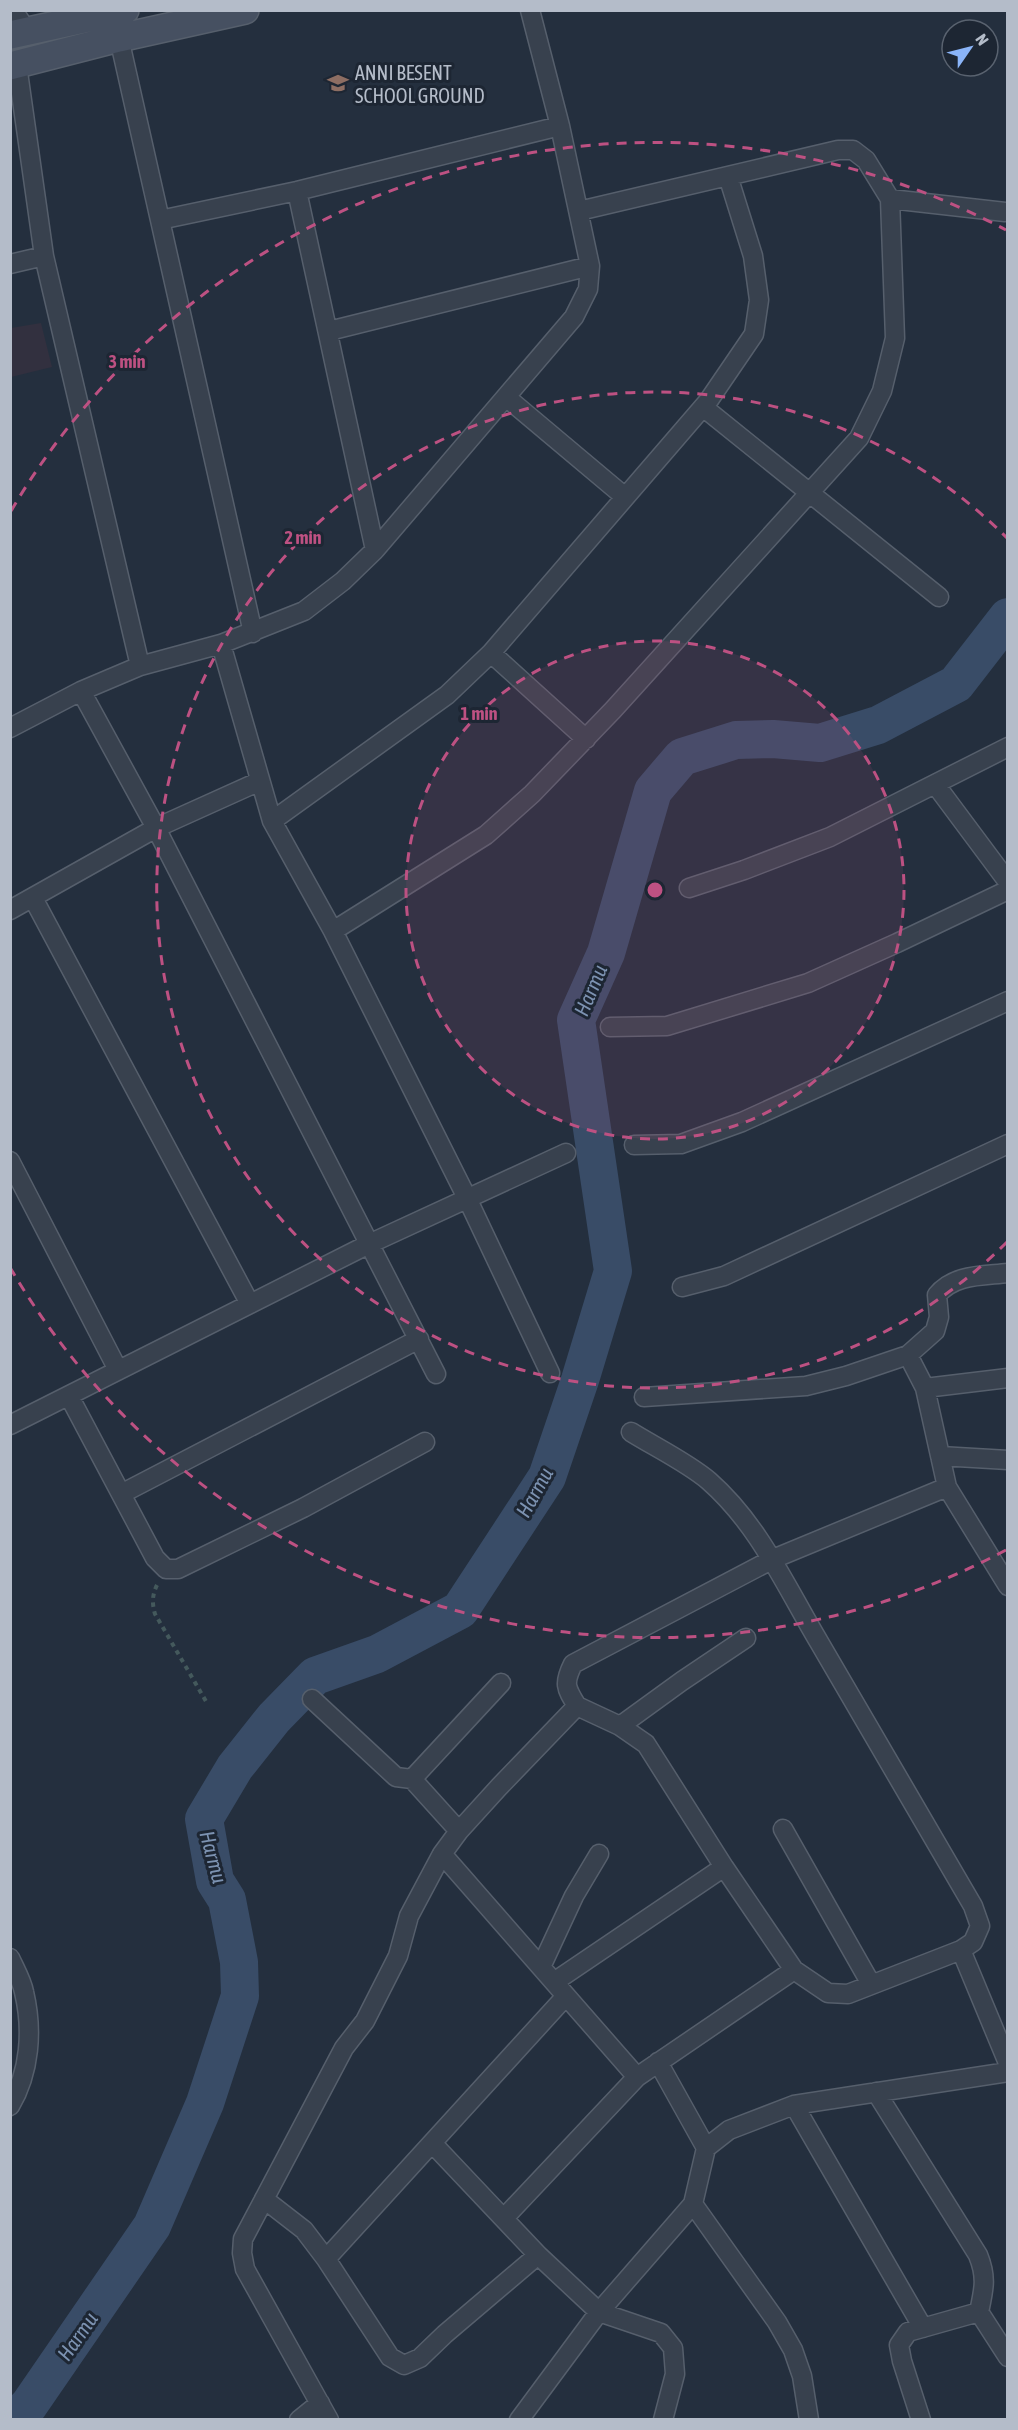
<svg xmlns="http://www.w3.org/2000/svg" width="1018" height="2430" font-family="'Asap Condensed',sans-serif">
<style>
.medical{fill:#32303f}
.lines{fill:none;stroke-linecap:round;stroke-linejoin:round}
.river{stroke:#394c67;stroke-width:38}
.street-casing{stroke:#565f6c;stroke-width:21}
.secondary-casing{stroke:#565f6c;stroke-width:30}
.path{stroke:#44595c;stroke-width:4;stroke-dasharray:4.5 4.5;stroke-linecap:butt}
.street{stroke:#38414e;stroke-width:18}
.secondary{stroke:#465061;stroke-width:27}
.ring{fill:none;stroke:#bd5182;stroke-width:3;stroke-dasharray:10 8}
.labels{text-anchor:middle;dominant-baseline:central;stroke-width:6;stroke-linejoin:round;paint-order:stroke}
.poi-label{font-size:20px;fill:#b4bcc9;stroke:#1d2633;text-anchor:start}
.water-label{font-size:21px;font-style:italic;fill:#7c92b1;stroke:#1d2633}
.centre{fill:#bd5182;stroke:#1d2633;stroke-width:3}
.ring-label{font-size:18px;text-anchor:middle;font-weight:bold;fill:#bd5182;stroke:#1d2633;stroke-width:6;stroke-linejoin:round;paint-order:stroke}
</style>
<rect width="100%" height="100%" fill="#242f3e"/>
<path class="medical" d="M 41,323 L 52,367 L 11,377 L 11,328 Z"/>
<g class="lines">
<path class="river" d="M 14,2420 L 29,2405 L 152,2226 L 205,2103 L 240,1996 L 239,1962 L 227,1900 L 215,1881 L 204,1819 L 235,1767 L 274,1718 L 315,1676 L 377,1654 L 460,1610 L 547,1477 L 580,1380 L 613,1271 L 576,1020 L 606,953 L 653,791 L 682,757 L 736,740 L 773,739 L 820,743 L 878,725 L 956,684 L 1008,617"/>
<defs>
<path id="street" d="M 13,10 L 27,31
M 119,38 L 253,633
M 297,191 L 375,550
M 890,199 L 1005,212
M 160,220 L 297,191 L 560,126
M 44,256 L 140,666
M 10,264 L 44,256 L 17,65
M 329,331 L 590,266
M 506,397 L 625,497
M 703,407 L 939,597
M 221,644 L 272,821 L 333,931 L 467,1198 L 550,1373
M 491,653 L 586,739
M 81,691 L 156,828 L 436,1374
M 10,728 L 81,691 L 140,666 L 221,644 L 304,611 L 343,581 L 375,550 L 574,317 L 588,289 L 590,266 L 560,126 L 530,10
M 935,784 L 1008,882
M 272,821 L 447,695 L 491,653 L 709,400 L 754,334 L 759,300 L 753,256 L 728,176
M 689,888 L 744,870 L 830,837 L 1008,747
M 33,898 L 250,1304
M 10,910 L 156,828 L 260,781
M 333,931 L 486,835 L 532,794 L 613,710 L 859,438 L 882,391 L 895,338 L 890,199 L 866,160 L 853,150 L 838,150 L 579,211
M 610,1027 L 667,1026 L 808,983 L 897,943 L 1008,890
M 634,1145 L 681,1144 L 742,1122 L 1008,1001
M 10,1161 L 118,1370
M 682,1287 L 724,1276 L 1008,1144
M 908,1355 L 925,1388 L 947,1487 L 1008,1586
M 925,1388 L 1008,1378
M 69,1396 L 155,1558 L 166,1569 L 178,1569 L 303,1508 L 425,1442
M 644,1397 L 806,1386 L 846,1376 L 908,1355 L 935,1331 L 939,1317 L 937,1295 C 954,1274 982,1276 1008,1273
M 10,1425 L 369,1244 L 566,1153
M 940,1456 L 1008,1460
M 121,1494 L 419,1339
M 312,1699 L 396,1777 L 412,1779 L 459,1831
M 577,1706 L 620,1726 L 646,1744 L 724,1867 L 794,1970 L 828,1993 L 848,1994 L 961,1950 L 973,1942 L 980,1926 L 973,1906 C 922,1818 871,1730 819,1642 C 785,1585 759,1525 709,1481 C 688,1463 655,1447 631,1432
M 620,1726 L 682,1681 L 746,1638
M 412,1779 L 501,1683
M 783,1829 L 871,1984
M 442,1854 L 637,2077
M 961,1950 L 1008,2063
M 10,1958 C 15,1969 22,1981 24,1992 C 33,2030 30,2072 10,2106
M 541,1967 L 574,1896 L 599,1854
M 554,1982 L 724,1867
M 658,2062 L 706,2148
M 876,2092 L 978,2255 C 987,2277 984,2289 979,2312
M 794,2105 L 923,2328
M 264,2199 L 304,2230 L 326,2259 L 390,2357 L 404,2365 L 420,2358 L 445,2334 L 538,2255 L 432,2143
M 693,2204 L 777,2322 L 793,2350 L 802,2376 L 809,2420
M 504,2218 L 637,2077 L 794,1970
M 538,2255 L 599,2312 L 661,2333 L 673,2348 L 675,2374 L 663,2420
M 326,2259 L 566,1996
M 299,2420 L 320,2403
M 329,2420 L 245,2269 L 242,2253 L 243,2239 L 344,2048 L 365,2021 L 398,1956 L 409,1916 L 442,1854 L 459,1831 L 499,1787 L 577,1706 C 566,1688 563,1684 573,1664 L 773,1559 L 947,1487
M 519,2420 L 599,2312 L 693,2204 L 706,2148 L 729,2130 L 794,2105 L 1008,2072
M 921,2420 L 902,2361 L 899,2345 L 908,2332 L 979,2312 L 1008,2357"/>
<path id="secondary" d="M 10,35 L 125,10
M 10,66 L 119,38 L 245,10"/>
</defs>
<use href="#street" class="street-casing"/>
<use href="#secondary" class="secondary-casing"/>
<path class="path" d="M 157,1585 C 152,1595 152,1604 155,1614 L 207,1703"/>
<use href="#street" class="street"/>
<use href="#secondary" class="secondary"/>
</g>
<circle cx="655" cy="890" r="249" fill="#bd5182" fill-opacity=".12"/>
<g class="ring">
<circle cx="655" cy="890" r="249"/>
<path d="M1007 1242A498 498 0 1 1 1007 538"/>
<path d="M1006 1550A747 747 0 0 1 11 1269M11 511A747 747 0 0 1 1006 230"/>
</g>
<defs>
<symbol id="school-bare" viewBox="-9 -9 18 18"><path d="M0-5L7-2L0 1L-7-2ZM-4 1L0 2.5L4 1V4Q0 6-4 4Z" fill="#8d6e63" stroke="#1d2633" stroke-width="2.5" paint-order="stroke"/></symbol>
</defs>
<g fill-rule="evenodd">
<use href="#school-bare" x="323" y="68" width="30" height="30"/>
</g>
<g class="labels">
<g class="poi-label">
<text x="355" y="72">ANNI BESENT<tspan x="355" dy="23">SCHOOL GROUND</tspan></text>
</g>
<g class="water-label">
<text transform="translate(590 990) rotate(-67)">Harmu</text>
<text transform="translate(534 1492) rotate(-61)">Harmu</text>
<text transform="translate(214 1857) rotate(75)">Harmu</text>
<text transform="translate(77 2336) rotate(-55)">Harmu</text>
</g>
</g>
<circle cx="655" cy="890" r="9" class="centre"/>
<g class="ring-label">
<text x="127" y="368">3 min</text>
<text x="303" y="544">2 min</text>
<text x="479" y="720">1 min</text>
</g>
<rect width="1018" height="2430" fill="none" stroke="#b4bcc9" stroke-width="24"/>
<g transform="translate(970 48) rotate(55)"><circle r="28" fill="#1d2633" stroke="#59626f" stroke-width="1.5"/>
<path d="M0-4.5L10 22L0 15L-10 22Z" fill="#8ab4f8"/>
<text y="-9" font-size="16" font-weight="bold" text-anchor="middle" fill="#b4bcc9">N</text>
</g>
</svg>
